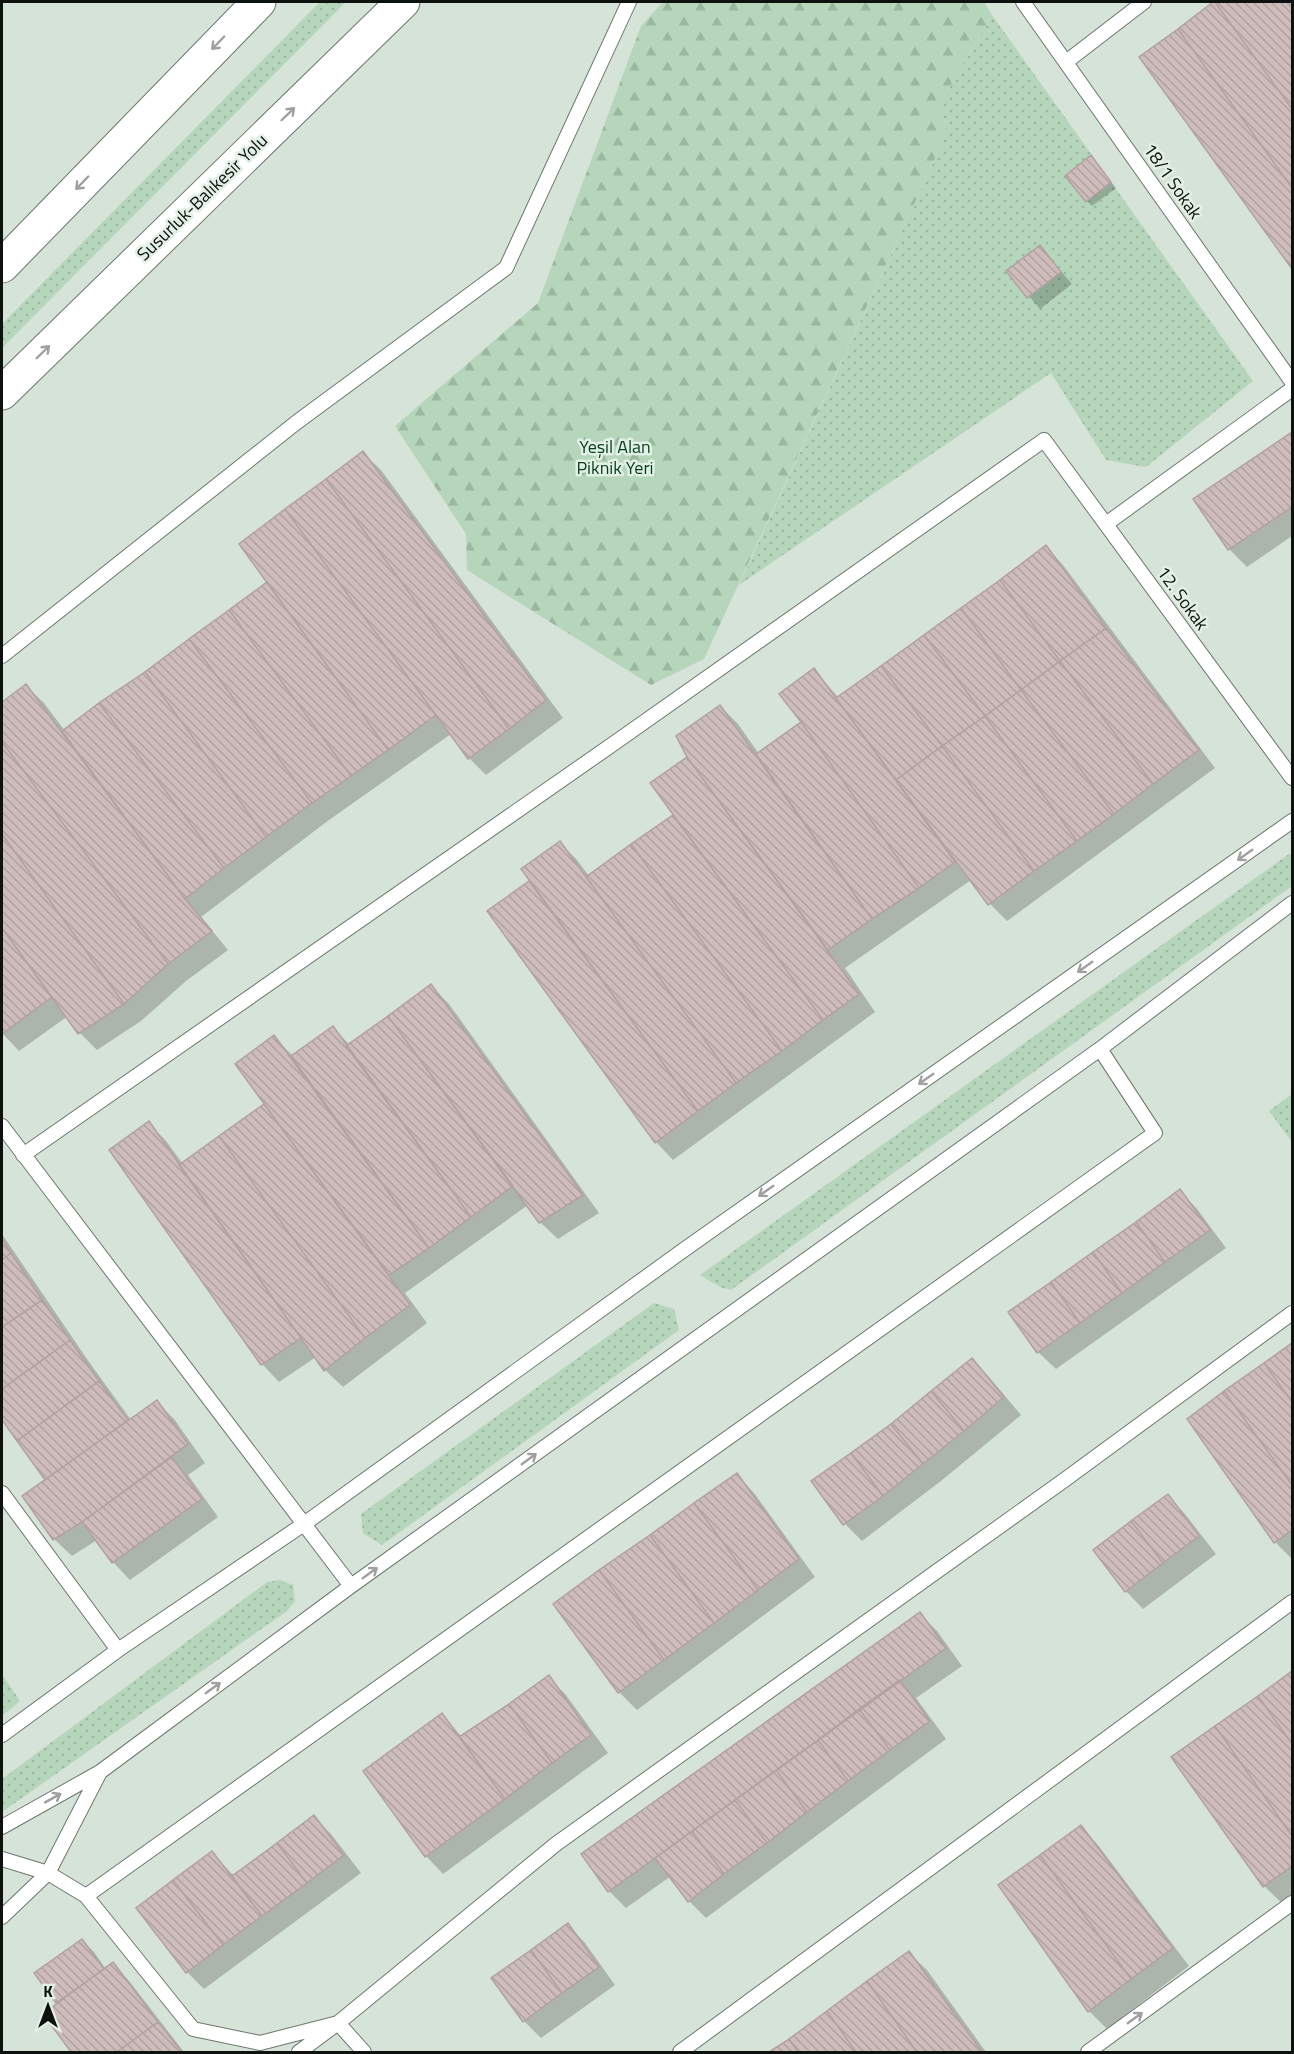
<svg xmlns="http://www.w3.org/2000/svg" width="1294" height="2054" font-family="'Titillium Web',sans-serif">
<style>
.grass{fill:url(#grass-dots)}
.forest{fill:url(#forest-firs)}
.shadow{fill:#0003}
.building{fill:url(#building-back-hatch);stroke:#b2a1a0;stroke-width:1.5}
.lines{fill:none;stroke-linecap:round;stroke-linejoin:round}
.lane-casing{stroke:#6c786e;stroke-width:16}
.highway-casing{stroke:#6c786e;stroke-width:35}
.lane{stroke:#fff;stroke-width:14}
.highway{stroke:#fff;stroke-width:33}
.oneway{stroke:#9fa09f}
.labels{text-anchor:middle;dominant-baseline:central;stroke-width:5;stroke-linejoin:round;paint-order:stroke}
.street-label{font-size:18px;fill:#0e120f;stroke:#e3f0e5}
.park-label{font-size:18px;fill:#053e1a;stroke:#e3f0e5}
</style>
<defs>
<pattern id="grass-dots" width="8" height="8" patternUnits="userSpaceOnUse" patternTransform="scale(1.5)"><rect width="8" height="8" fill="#b5d6bb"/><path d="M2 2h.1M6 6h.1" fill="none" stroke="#9ab7a0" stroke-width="1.8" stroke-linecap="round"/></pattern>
<pattern id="forest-firs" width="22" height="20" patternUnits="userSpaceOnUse" patternTransform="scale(1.5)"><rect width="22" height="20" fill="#b5d6bb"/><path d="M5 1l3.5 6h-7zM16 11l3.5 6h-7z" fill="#9ab7a0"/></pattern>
<pattern id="building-back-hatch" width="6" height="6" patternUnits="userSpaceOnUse" patternTransform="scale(1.5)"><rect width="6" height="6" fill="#cebcbb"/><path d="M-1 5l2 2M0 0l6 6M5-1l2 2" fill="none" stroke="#b0a1a0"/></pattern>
</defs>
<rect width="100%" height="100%" fill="#d6e3d8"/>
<path class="grass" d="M 320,2 L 346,2 L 2,348 L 2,324 Z
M 992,15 L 1253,381 L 1146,467 L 1106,460 L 1051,373 L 739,585 L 946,135 L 942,100 Z
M 1289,854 L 1292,855 L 1292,886 L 731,1290 L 720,1287 L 700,1275 Z
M 1292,1094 L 1292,1142 L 1269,1111 Z
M 654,1303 L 674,1309 L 679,1330 L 382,1545 L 363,1533 L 361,1514 Z
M 280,1580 L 293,1585 L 295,1601 L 287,1611 L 2,1812 L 2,1779 L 267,1582 Z
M 2,1674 L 20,1701 L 2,1716 Z"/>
<path class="forest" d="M 663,2 L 984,2 L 992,15 L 942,100 L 946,135 L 704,659 L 651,685 L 467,570 L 466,534 L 395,426 L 538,303 L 641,26 Z"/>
<path class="shadow" d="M 1217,2 L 1291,2 L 1292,4 L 1292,266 L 1141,57 Z
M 1096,163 L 1116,188 L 1092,206 L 1087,201 Z
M 1040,247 L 1072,284 L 1040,309 L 1008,271 Z
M 1292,433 L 1292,536 L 1247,567 L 1230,550 L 1195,500 Z
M 363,453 L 381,470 L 563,718 L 486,775 L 469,758 L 451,734 L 329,820 L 201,917 L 228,950 L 186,981 L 141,1021 L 97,1050 L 80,1033 L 68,1016 L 19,1051 L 2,1033 L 2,704 L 26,686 L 44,703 L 65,731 L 269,583 Z
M 1046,547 L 1063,565 L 1215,768 L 1007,921 L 990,904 L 971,880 L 845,968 L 875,1012 L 673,1160 L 656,1142 L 490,911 L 531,881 L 560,843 L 577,860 L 589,876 L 675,816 L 652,783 L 689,757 L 720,706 L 738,724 L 759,754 L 803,723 L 814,670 L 839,698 Z
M 431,986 L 449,1004 L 599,1213 L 558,1239 L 540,1222 L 528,1205 L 405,1293 L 427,1323 L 343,1387 L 325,1370 L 316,1357 L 279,1382 L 262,1364 L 111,1150 L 149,1123 L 166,1141 L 183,1164 L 266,1104 L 274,1037 L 293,1056 L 333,1028 L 350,1045 Z
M 1180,1191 L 1197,1209 L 1226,1248 L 1056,1369 L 1038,1352 Z
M 2,1234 L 87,1359 L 131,1420 L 157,1402 L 174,1419 L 205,1463 L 188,1475 L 218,1517 L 130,1580 L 113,1562 L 97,1540 L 72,1556 L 54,1539 L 47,1480 L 2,1417 Z
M 1292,1344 L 1292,1559 L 1275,1542 L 1189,1419 Z
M 972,1360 L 989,1377 L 1021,1415 L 941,1481 L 862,1541 L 845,1524 L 892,1425 Z
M 737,1475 L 754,1493 L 815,1577 L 637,1710 L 619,1692 L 555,1605 Z
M 1168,1496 L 1185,1514 L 1216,1554 L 1143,1609 L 1126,1591 Z
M 920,1614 L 937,1631 L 962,1666 L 916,1698 L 946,1739 L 706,1918 L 689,1901 L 671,1876 L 626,1908 L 609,1891 Z
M 1292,1674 L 1292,1895 L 1282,1903 L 1264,1886 L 1173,1758 Z
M 548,1677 L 566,1695 L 608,1753 L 443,1874 L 426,1856 L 442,1715 L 462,1737 Z
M 314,1817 L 331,1834 L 361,1873 L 204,1989 L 187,1972 L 212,1853 L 234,1876 Z
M 1081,1827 L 1098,1845 L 1189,1966 L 1107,2029 L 1089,2011 L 1000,1886 Z
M 568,1925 L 585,1943 L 615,1985 L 541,2038 L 524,2021 Z
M 82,1940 L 94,1952 L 106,1969 L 113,1964 L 130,1982 L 184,2052 L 73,2052 L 45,2014 L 59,2004 L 36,1973 Z
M 909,1953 L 927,1970 L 986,2052 L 772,2052 Z"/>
<path class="building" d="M 1213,2 L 1215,2 L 1292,109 L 1292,188 L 1178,29 Z
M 1215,2 L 1287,2 L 1292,9 L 1292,109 Z
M 1178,29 L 1292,188 L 1292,269 L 1139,57 Z
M 1091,155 L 1111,182 L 1086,202 L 1065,176 Z
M 1040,245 L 1061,272 L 1027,298 L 1006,271 Z
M 1292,432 L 1292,507 L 1228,550 L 1193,499 Z
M 363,451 L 546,700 L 509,729 L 326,479 Z
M 326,479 L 509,729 L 468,759 L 285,509 Z
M 285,509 L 436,715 L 388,750 L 239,544 Z
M 1046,545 L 1106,628 L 1060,661 L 1000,580 Z
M 1000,580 L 1060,661 L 1021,690 L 961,608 Z
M 267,582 L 388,750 L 351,776 L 229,610 Z
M 961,608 L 1021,690 L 985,716 L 924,635 Z
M 229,610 L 351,776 L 312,803 L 189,639 Z
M 1106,628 L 1199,750 L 1153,784 L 1060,661 Z
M 924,635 L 985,716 L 942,746 L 881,666 Z
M 189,639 L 312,803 L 266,837 L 145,672 Z
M 1060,661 L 1153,784 L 1114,814 L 1021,690 Z
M 881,666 L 942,746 L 896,780 L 836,698 Z
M 814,668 L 955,862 L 919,888 L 801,722 L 779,694 Z
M 145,672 L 266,837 L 224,868 L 99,703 Z
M 26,684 L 185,899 L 212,931 L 168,964 L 2,742 L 2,702 Z
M 1021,690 L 1114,814 L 1077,841 L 985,716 Z
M 99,703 L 224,868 L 185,899 L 62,731 Z
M 720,705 L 872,919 L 828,950 L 687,757 L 676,736 Z
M 985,716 L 1077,841 L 1034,871 L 942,746 Z
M 801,722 L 919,888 L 872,919 L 756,754 Z
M 2,742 L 168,964 L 124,1004 L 2,834 Z
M 942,746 L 1034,871 L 988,905 L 896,780 Z
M 687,757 L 859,994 L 823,1020 L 650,783 Z
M 673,815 L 823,1020 L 782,1051 L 631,844 Z
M 2,834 L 124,1004 L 78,1034 L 2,928 Z
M 560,841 L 736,1083 L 698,1111 L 521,869 Z
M 631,844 L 782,1051 L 736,1083 L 586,877 Z
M 529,881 L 698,1111 L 655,1143 L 487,911 Z
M 2,928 L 52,997 L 2,1034 Z
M 431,984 L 583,1195 L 539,1223 L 388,1016 Z
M 388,1016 L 513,1186 L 471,1217 L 346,1046 Z
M 333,1026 L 471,1217 L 429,1248 L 291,1056 Z
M 274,1035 L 429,1248 L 389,1275 L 235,1064 Z
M 264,1104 L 410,1305 L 365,1338 L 219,1136 Z
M 149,1121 L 301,1338 L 261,1365 L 109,1150 Z
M 219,1136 L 365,1338 L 324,1371 L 179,1165 Z
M 1180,1189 L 1210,1230 L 1165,1262 L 1136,1222 Z
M 1136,1222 L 1165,1262 L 1122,1293 L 1093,1252 Z
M 2,1239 L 11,1253 L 2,1260 Z
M 1093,1252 L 1122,1293 L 1080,1323 L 1051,1282 Z
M 11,1253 L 42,1300 L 2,1327 L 2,1260 Z
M 1051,1282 L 1080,1323 L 1037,1353 L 1008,1312 Z
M 42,1300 L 70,1340 L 2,1389 L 2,1327 Z
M 70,1340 L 99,1381 L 17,1441 L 2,1420 L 2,1389 Z
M 1292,1343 L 1292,1402 L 1264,1363 Z
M 972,1358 L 1004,1397 L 964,1431 L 931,1391 Z
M 1264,1363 L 1292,1402 L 1292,1485 L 1224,1391 Z
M 99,1381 L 128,1420 L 45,1480 L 17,1441 Z
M 931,1391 L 964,1431 L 923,1464 L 891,1424 Z
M 1224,1391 L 1292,1485 L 1292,1530 L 1274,1543 L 1187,1419 Z
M 157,1400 L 188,1444 L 82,1522 L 53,1540 L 22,1496 Z
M 891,1424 L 923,1464 L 883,1496 L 851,1453 Z
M 851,1453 L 883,1496 L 843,1525 L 811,1481 Z
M 172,1457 L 202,1499 L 112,1563 L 82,1522 Z
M 737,1473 L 799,1559 L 758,1590 L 694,1503 Z
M 1168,1494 L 1199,1536 L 1163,1563 L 1131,1521 Z
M 694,1503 L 758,1590 L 714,1623 L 650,1535 Z
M 1131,1521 L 1163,1563 L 1125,1592 L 1093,1550 Z
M 650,1535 L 714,1623 L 664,1660 L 599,1570 Z
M 599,1570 L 664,1660 L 618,1693 L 553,1604 Z
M 920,1612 L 946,1648 L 608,1892 L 581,1854 Z
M 1292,1671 L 1292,1744 L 1258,1696 Z
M 549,1675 L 591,1735 L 552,1763 L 509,1704 Z
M 900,1680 L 930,1721 L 890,1750 L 859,1709 Z
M 1258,1696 L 1292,1744 L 1292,1836 L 1215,1726 Z
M 509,1704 L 552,1763 L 505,1799 L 459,1737 Z
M 859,1709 L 890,1750 L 848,1781 L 818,1740 Z
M 442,1713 L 505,1799 L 425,1857 L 363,1771 Z
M 1215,1726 L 1292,1836 L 1292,1866 L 1263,1887 L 1171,1757 Z
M 818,1740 L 848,1781 L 807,1812 L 776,1770 Z
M 776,1770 L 807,1812 L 767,1843 L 735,1800 Z
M 735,1800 L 767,1843 L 724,1874 L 692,1831 Z
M 314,1815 L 344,1855 L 307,1883 L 277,1843 Z
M 1081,1825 L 1173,1948 L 1131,1979 L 1040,1855 Z
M 692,1831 L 724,1874 L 688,1902 L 655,1858 Z
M 277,1843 L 307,1883 L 262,1916 L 232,1876 Z
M 212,1851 L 262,1916 L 223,1945 L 173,1880 Z
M 1040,1855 L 1131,1979 L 1088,2012 L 998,1885 Z
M 173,1880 L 223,1945 L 186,1973 L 136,1908 Z
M 568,1923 L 599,1967 L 562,1993 L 531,1950 Z
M 82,1939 L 104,1969 L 56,2003 L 34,1973 Z
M 531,1950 L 562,1993 L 523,2022 L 491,1978 Z
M 909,1951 L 982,2052 L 917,2052 L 867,1981 Z
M 113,1962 L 158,2022 L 117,2052 L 71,2052 L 43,2014 Z
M 867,1981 L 917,2052 L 856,2052 L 827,2011 Z
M 827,2011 L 856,2052 L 798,2052 L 789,2039 Z
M 158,2022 L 182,2052 L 117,2052 Z
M 789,2039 L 798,2052 L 769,2052 Z"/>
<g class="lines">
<defs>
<path id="lane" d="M 1023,2 L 1292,382
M 1066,62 L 1144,2
M 1106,524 L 1292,389
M 2,656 L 297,422 L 506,268 L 629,2
M 2,1126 L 351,1586
M 23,1155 L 613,744 L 1044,440 L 1292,778
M 2,1493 L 118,1650
M 2,1735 L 118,1650 L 304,1524 L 685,1249 L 1292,821
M 2,1827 L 100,1772 L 351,1586 L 1100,1049 L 1292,903
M 2,1859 L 48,1873 L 86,1896 L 193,2029 L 260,2043 L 338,2023 L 364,2052
M 86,1896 L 1155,1133 L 1100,1049
M 2,1917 L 48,1873 L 100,1772
M 299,2052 L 338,2023 L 556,1844 L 1063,1481 L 1292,1313
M 680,2052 L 1292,1602
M 1088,2052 L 1292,1903"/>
<path id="highway" d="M 2,266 L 259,2
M 2,393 L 403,2"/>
</defs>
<use href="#lane" class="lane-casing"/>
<use href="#highway" class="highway-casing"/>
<use href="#lane" class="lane"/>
<use href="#highway" class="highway"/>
</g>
<defs><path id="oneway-shaft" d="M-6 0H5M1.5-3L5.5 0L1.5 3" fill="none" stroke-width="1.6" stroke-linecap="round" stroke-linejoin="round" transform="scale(1.5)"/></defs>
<g class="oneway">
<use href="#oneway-shaft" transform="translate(218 43) rotate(134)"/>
<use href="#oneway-shaft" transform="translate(288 114) rotate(-44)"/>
<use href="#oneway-shaft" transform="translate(82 183) rotate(134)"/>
<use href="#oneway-shaft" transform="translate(43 352) rotate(-44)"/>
<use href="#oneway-shaft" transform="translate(1245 855) rotate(145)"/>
<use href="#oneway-shaft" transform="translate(1085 967) rotate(145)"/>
<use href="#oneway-shaft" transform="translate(926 1079) rotate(145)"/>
<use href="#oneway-shaft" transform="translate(766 1191) rotate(145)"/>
<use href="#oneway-shaft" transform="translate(529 1459) rotate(-36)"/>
<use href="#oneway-shaft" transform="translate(370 1573) rotate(-36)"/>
<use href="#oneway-shaft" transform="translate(213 1688) rotate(-36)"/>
<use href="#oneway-shaft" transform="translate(53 1798) rotate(-29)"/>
<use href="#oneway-shaft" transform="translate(1135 2018) rotate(-36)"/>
</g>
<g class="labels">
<g class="street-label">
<text transform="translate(1173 181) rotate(55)">18/1 Sokak</text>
<text transform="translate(202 197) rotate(-44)">Susurluk-Balıkesir Yolu</text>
<text transform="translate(1183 598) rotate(54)">12. Sokak</text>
</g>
<g class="park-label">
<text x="615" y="446">Yeşil Alan<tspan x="615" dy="21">Piknik Yeri</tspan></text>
</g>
</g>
<rect width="1294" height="2054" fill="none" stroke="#0e120f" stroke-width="6"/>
<g transform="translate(48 2006)" stroke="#e3f0e5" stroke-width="4.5" paint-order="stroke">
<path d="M0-4.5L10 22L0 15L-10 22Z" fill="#0e120f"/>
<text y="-9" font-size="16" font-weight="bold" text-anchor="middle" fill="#0e120f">K</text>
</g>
</svg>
